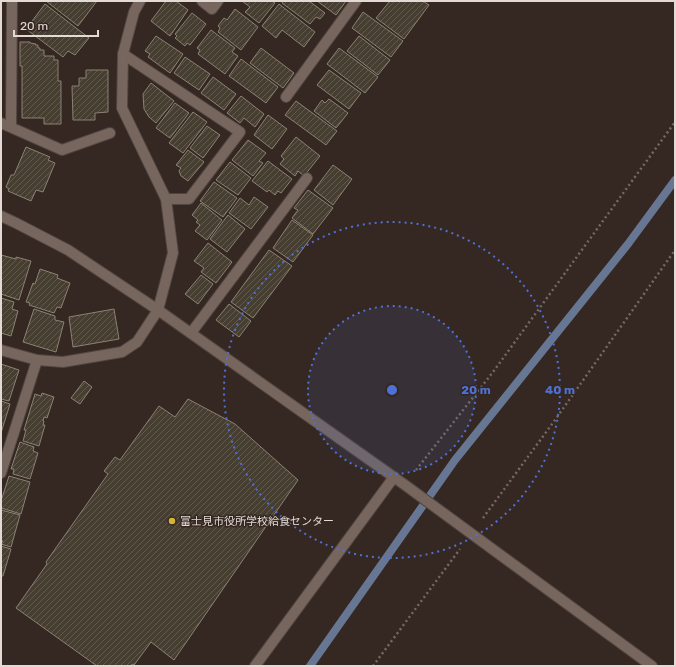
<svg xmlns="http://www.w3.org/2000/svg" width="676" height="667" font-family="Rubik,'Noto Sans JP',sans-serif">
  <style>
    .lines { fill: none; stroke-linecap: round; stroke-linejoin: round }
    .stream { stroke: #677793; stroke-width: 8 }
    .building { fill: url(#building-hatch); stroke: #8b8274 }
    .service-casing { stroke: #50453f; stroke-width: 12 }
    .minor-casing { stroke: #50453f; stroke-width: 12 }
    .tertiary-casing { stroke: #50453f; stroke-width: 12 }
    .path { stroke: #756964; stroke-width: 2.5; stroke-dasharray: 2 3; stroke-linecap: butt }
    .service { stroke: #76665e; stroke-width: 10 }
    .minor { stroke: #76665e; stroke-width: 10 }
    .tertiary { stroke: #76665e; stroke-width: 10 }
    .ring { fill: none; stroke: #4e71d7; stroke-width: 2; stroke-dasharray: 2 4 }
    .poi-dot { fill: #d3b635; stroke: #352721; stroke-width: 1.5 }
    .labels { text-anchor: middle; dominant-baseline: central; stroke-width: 3; stroke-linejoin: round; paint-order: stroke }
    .poi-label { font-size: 11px; fill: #e3dad5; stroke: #352721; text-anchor: start }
    .centre { fill: #4e71d7; stroke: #352721; stroke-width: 2 }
    .ring-label { font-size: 12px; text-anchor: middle; font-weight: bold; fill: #4e71d7; stroke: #352721; stroke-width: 3; stroke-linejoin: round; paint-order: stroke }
  </style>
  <defs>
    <pattern id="building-hatch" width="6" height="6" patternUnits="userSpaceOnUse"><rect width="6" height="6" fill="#463e31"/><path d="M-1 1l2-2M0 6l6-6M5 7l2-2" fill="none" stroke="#61594e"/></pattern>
  </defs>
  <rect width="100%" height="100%" fill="#352721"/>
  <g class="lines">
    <path class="stream" d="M310 666 455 460 628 244 675 180"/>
  </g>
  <g class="building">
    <path d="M46 1H97L78 26Z"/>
    <path d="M166 1H176L188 10 170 36 151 21Z"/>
    <path d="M242 1H272L275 3 259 23 245 12 250 7Z"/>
    <path d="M283 1H309L325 13 320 19 316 17 310 24 282 3Z"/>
    <path d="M317 1H346L336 15Z"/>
    <path d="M390 1H423L429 5 404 39 376 18Z"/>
    <path d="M45 4 89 38 75 55 68 51 63 57 26 29Z"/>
    <path d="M279 4 315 32 304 47 282 30 276 38 262 26Z"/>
    <path d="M235 9 258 27 241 50 218 32 220 28 218 26 224 18 227 20Z"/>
    <path d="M363 12 403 41 391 57 352 28Z"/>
    <path d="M192 13 206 24 190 45 187 43 185 46 175 38 177 36 175 34Z"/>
    <path d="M211 30 235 48 232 52 238 56 225 74 198 54 200 50 197 48Z"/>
    <path d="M156 36 183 54 170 73 148 57 150 54 145 51Z"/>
    <path d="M359 36 390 60 378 75 347 51Z"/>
    <path d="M20 42H30V43L36 44 35 45H38V48H40V50H44V56H54V60H58V81H61V124H44V118H22V66H20Z"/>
    <path d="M261 48 294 73 283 88 250 63Z"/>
    <path d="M339 48 378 77 365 93 327 64Z"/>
    <path d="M185 57 210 74 199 90 174 73Z"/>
    <path d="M241 59 278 87 266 103 229 76Z"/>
    <path d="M86 70H108V112L95 113V120H73L72 86H79V78H86Z"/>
    <path d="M329 70 361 93 349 109 317 85Z"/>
    <path d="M213 77 236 94 224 110 201 93Z"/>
    <path d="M151 83 174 101 156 123 149 117 144 109 143 94Z"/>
    <path d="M241 96 264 114 255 127 244 118 240 123 227 113Z"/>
    <path d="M329 99 348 113 336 128 314 111 322 100 325 103Z"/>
    <path d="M296 101 337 131 326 145 285 115Z"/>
    <path d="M175 103 189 113 170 138 156 128Z"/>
    <path d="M193 112 207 122 183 153 169 143Z"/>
    <path d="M268 115 287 129 272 149 254 135Z"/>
    <path d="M207 126 220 135 203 158 190 148Z"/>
    <path d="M296 137 320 156 304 176 298 171 295 176 280 164 284 159 281 156Z"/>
    <path d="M248 140 266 153 259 161 263 163 253 176 232 160Z"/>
    <path d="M26 147 50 157 48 160 55 163 43 192 36 190 31 201 8 191 9 189 6 187 11 175H14Z"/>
    <path d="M188 150 204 162 188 181 181 176 179 171 181 168 176 165Z"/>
    <path d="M268 161 292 179 281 193 278 191 275 195 269 190 267 192 252 181Z"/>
    <path d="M230 162 251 178 238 195 216 180Z"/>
    <path d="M333 165 352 179 333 205 314 190Z"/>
    <path d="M214 182 237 198 223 217 200 201Z"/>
    <path d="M308 190 333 208 313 234 292 218 298 210 294 208Z"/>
    <path d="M254 197 268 207 251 229 229 213 240 198 249 205Z"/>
    <path d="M201 203 222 220 207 240 195 231 200 225 196 222 198 220 192 215Z"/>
    <path d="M228 215 245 229 227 252 210 239Z"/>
    <path d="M292 220 313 235 293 262 273 248Z"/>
    <path d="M208 243 232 262 216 283 201 272 204 268 194 261Z"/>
    <path d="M269 250 292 266 253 318 231 302Z"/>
    <path d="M1 255 16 259V257L31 261 19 300 1 294Z"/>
    <path d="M40 269 58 275 57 278 70 283 61 308 57 307 54 313 29 305 30 303 26 302 33 283 35 284Z"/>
    <path d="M201 275 213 284 198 304 185 294Z"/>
    <path d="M1 298 14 302 12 309 18 311 11 336 1 333Z"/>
    <path d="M229 304 251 321 239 337 216 320Z"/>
    <path d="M34 309 55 316V320L64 322 56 352 23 342Z"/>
    <path d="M114 309 119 339 73 347 69 317Z"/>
    <path d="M1 364 19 370 9 401 1 399Z"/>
    <path d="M84 381 92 387 80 404 71 398Z"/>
    <path d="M42 393 54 397 47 418 44 417 43 421H44L43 425H45L39 446 23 441 26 430H24L35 394 41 396Z"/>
    <path d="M188 399 235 424 298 480 174 660 151 642 134 665 132 664 131 666H97L16 608 47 564 46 562 108 474 104 471 115 457 120 460 159 406 175 417Z"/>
    <path d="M1 401 10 404 1 433Z"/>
    <path d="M20 442 34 447 33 451 38 453 30 479 13 474 14 469H11Z"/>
    <path d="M9 476 30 482 21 514 1 508V501Z"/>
    <path d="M1 510 20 515 11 547 1 544 3 541 1 540Z"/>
    <path d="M1 546 11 549 3 576H1Z"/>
  </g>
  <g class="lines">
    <g class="service-casing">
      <g id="service">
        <path d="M286 97 356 1"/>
        <path d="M191 333 307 178"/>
      </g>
    </g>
    <g class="minor-casing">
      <g id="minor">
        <path d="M202 1 212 9 218 1"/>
        <path d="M123 54 240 132 189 199H166"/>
        <path d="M1 123 62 150 110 133"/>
        <path d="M11 127 12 1"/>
        <path d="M1 350 37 360 63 362 122 352 137 342 158 310 173 253 166 199 122 108 123 54 134 12 140 1"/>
        <path d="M1 473 37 360"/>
        <path d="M255 666 394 477"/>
      </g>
    </g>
    <g class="tertiary-casing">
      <path id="tertiary" d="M1 216 16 223 68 250 158 310 405 485 652 666"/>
    </g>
    <g class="path">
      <path d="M416 470 493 372 675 122"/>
      <path d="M483 518 555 420 675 250"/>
      <path d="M373 666 460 549"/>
    </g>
    <use href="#service" class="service"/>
    <use href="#minor" class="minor"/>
    <use href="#tertiary" class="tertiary"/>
  </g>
  <circle cx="392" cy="390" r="84" fill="#4e71d7" fill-opacity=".12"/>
  <g class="ring">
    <circle cx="392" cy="390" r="84"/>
    <circle cx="392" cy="390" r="168"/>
  </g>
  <circle class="poi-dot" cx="172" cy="521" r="4"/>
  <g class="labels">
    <g class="poi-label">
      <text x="180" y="521">富士見市役所学校給食センター</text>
    </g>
  </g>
  <circle cx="392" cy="390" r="6" class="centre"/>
  <g class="ring-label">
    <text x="476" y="394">20 m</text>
    <text x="560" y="394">40 m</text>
  </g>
  <rect width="676" height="667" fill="none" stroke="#e3dad5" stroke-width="4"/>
  <path d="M14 30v6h84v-6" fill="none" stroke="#e3dad5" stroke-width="2"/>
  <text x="20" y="30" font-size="12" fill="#e3dad5" stroke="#352721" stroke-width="3" paint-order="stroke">20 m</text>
</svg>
